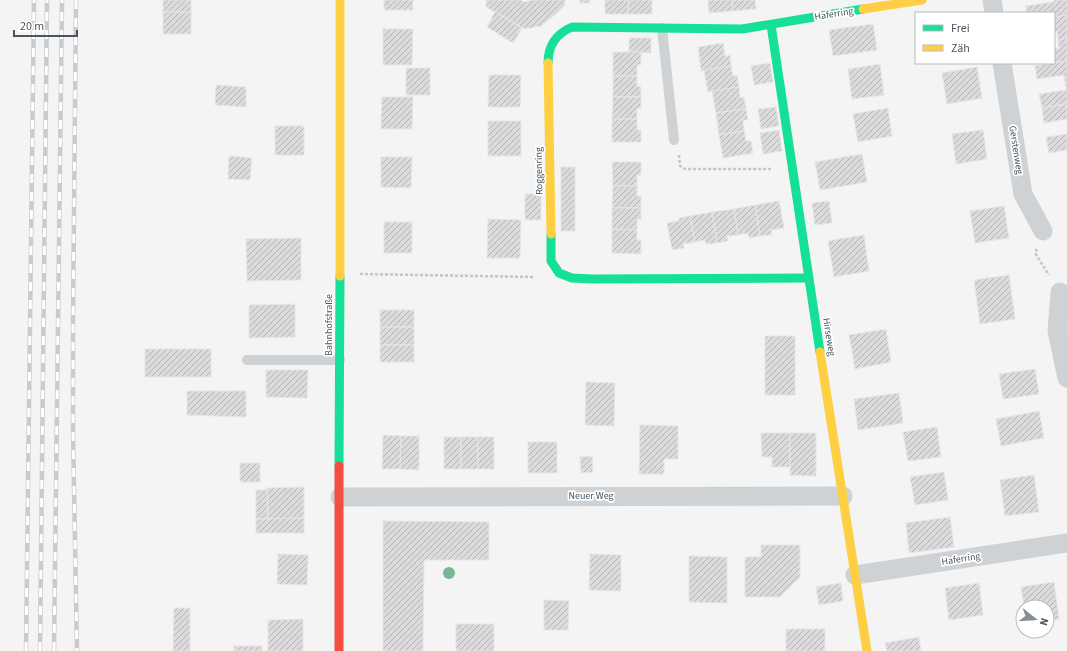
<svg xmlns="http://www.w3.org/2000/svg" width="1067" height="651" font-family="'Source Sans 3',sans-serif">
  <style>
    .building { fill: url(#building-hatch); stroke: #e5e6e6 }
    .lines { fill: none; stroke-linecap: round; stroke-linejoin: round }
    .path { stroke: #bdc9c4; stroke-width: 2.5; stroke-dasharray: 3 2; stroke-linecap: butt }
    .lane { stroke: #cfd2d4; stroke-width: 10 }
    .street { stroke: #cfd2d4; stroke-width: 19 }
    .fast { stroke: #16e098; stroke-width: 9 }
    .slow { stroke: #ffcf43; stroke-width: 9 }
    .jam { stroke: #f24e42; stroke-width: 9 }
    .rail-casing { stroke: #cacbcd; stroke-width: 4.5 }
    .rail { stroke: #fff; stroke-width: 3; stroke-dasharray: 9; stroke-linecap: butt }
    .tree { fill: #78b696 }
    .labels { text-anchor: middle; dominant-baseline: central; stroke-width: 3.5; stroke-linejoin: round; paint-order: stroke }
    .street-label { font-size: 10px; fill: #495661; stroke: #fff }
  </style>
  <defs>
    <pattern id="building-hatch" width="6" height="6" patternUnits="userSpaceOnUse"><rect width="6" height="6" fill="#dbdbdd"/><path d="M-1 1l2-2M0 6l6-6M5 7l2-2" fill="none" stroke="#b4b4b7"/></pattern>
  </defs>
  <rect width="100%" height="100%" fill="#f4f4f4"/>
  <g class="building">
    <rect x="163" y="0" width="28" height="12"/>
    <rect x="384" y="0" width="29" height="10"/>
    <path d="M486 0H521L524 2 534 0H565V5L556 14 541 26 525 29 486 7Z"/>
    <rect x="580" y="0" width="10" height="3"/>
    <path d="M605 0H629L628 14H605Z"/>
    <path d="M629 0H652V14H628Z"/>
    <path d="M708 0H732L733 11 709 13Z"/>
    <path d="M732 0H755L756 9 733 11Z"/>
    <path d="M1053 0H1067V15L1054 17V13H1027L1026 6 1054 2Z"/>
    <rect x="163" y="12" width="28" height="22"/>
    <path d="M495 12 522 28 513 43 487 27Z"/>
    <path d="M1067 15V38L1058 40 1057 31 1054 32V17Z"/>
    <path d="M873 24 877 50 833 56 829 30Z"/>
    <path d="M383 29H413L412 65H383Z"/>
    <path d="M629 38H651V53L629 52Z"/>
    <path d="M1067 38V61L1054 63V49L1059 48 1058 40Z"/>
    <path d="M723 43 725 56 730 55 731 66 701 71 698 47Z"/>
    <path d="M613 52H641V65H637V76H613Z"/>
    <path d="M1067 61V82H1065L1064 75 1037 79 1035 66Z"/>
    <path d="M770 63 773 82 754 85 751 66Z"/>
    <path d="M880 64 884 95 852 99 848 69Z"/>
    <path d="M731 66 733 76 737 75 739 87 708 92 704 70Z"/>
    <path d="M977 67 982 98 947 104 942 73Z"/>
    <rect x="406" y="68" width="24" height="27"/>
    <path d="M489 75H521L520 107H488Z"/>
    <path d="M613 76H637V86L641 87V97H613Z"/>
    <path d="M1065 82H1067V104L1042 108 1039 94 1066 90Z"/>
    <path d="M216 85 246 87V107L215 105Z"/>
    <path d="M739 87 740 98 744 97 746 109 716 113 712 91Z"/>
    <path d="M382 97H413L412 129H381Z"/>
    <path d="M613 97H641V109L637 108V119H612Z"/>
    <path d="M1067 104V119L1044 123 1042 108Z"/>
    <path d="M776 107 779 126 761 129 758 109Z"/>
    <path d="M888 108 892 136 858 142 853 114Z"/>
    <path d="M746 109 748 120H743L744 131 719 135 716 113Z"/>
    <path d="M612 119H637V130H641V142H612Z"/>
    <rect x="488" y="121" width="33" height="35"/>
    <rect x="275" y="126" width="29" height="29"/>
    <path d="M779 130 782 151 763 154 760 133Z"/>
    <path d="M983 130 987 159 956 164 952 134Z"/>
    <path d="M744 131 746 141H751L753 153 723 158 719 135Z"/>
    <path d="M1067 134V150L1049 153 1046 137Z"/>
    <path d="M862 154 867 182 820 190 815 162Z"/>
    <path d="M229 156 252 158 250 180 228 179Z"/>
    <path d="M381 157H412L411 188 381 187Z"/>
    <path d="M612 162H641V175H637V186H613Z"/>
    <rect x="561" y="167" width="14" height="64"/>
    <path d="M613 186H637V196H641V208H612Z"/>
    <rect x="525" y="194" width="16" height="26"/>
    <path d="M779 201 784 228 771 230 772 235 760 236 755 205Z"/>
    <path d="M829 201 832 223 815 225 812 203Z"/>
    <path d="M755 205 760 236 749 238 748 233 738 235 734 209Z"/>
    <path d="M1004 206 1009 238 975 243 970 211Z"/>
    <path d="M612 208H641V219H637V230L612 229Z"/>
    <path d="M734 209 738 235 727 236 728 241 717 243 712 212Z"/>
    <path d="M712 212 717 243 706 244 705 240 695 242 690 216Z"/>
    <path d="M690 216 695 242 683 244 684 248 672 250 667 223 679 221V218Z"/>
    <path d="M488 219 521 220 520 258H487Z"/>
    <rect x="384" y="222" width="28" height="31"/>
    <path d="M612 229 637 230V240H641V254L612 253Z"/>
    <path d="M864 235 869 271 834 277 828 241Z"/>
    <path d="M301 238V280L247 281 246 239Z"/>
    <path d="M1009 275 1015 319 980 324 974 280Z"/>
    <path d="M295 304V337L249 338V305Z"/>
    <rect x="380" y="310" width="34" height="17"/>
    <rect x="380" y="327" width="34" height="18"/>
    <path d="M886 329 891 362 855 369 849 335Z"/>
    <rect x="765" y="336" width="30" height="59"/>
    <rect x="380" y="345" width="34" height="17"/>
    <rect x="145" y="349" width="66" height="28"/>
    <path d="M1035 369 1039 394 1003 399 999 374Z"/>
    <path d="M266 370H308L307 398 266 397Z"/>
    <path d="M586 382 615 383 614 426 585 425Z"/>
    <path d="M187 391H246V417L187 415Z"/>
    <path d="M899 393 903 423 858 430 854 399Z"/>
    <path d="M1039 411 1044 438 1001 446 996 419Z"/>
    <path d="M640 425 678 426V459H664V474H639Z"/>
    <path d="M937 427 941 457 908 461 903 432Z"/>
    <path d="M761 433H790V467H772V457H762Z"/>
    <path d="M790 433H816V476L790 475Z"/>
    <path d="M383 435 401 436 400 469H382Z"/>
    <path d="M401 436H419V470L400 469Z"/>
    <rect x="444" y="437" width="17" height="32"/>
    <rect x="461" y="437" width="17" height="32"/>
    <rect x="478" y="437" width="16" height="32"/>
    <rect x="528" y="442" width="29" height="31"/>
    <path d="M592 456 593 472 581 473 580 457Z"/>
    <rect x="240" y="463" width="20" height="19"/>
    <path d="M944 472 948 500 915 505 910 477Z"/>
    <path d="M1034 475 1039 512 1005 516 1000 480Z"/>
    <path d="M304 487V518L268 519 267 488Z"/>
    <path d="M256 490H267L268 519H256Z"/>
    <path d="M950 517 954 547 909 553 906 523Z"/>
    <path d="M304 518V533H256V519Z"/>
    <path d="M383 521 489 522V560H424L423 651H383Z"/>
    <path d="M761 545H800V577L780 597H745V557H761Z"/>
    <path d="M278 554 308 555 307 585 277 584Z"/>
    <path d="M590 554 621 555V591L589 590Z"/>
    <path d="M689 556 727 557V603L689 602Z"/>
    <path d="M1054 582 1059 619 1047 621V607H1024L1021 587Z"/>
    <path d="M841 583 843 601 819 605 816 587Z"/>
    <path d="M979 583 983 615 949 620 945 588Z"/>
    <path d="M544 600 569 601 568 630H544Z"/>
    <path d="M174 608H190V651H173Z"/>
    <path d="M303 619V651H268V620Z"/>
    <rect x="456" y="624" width="38" height="27"/>
    <rect x="786" y="629" width="39" height="22"/>
    <path d="M919 637 921 651H887L885 643Z"/>
    <rect x="234" y="646" width="28" height="5"/>
  </g>
  <g class="lines">
    <g class="path">
      <path d="M679 155 680 166 685 169H771"/>
      <path d="M1037 249 1035 253 1049 275"/>
      <path d="M360 274 535 277"/>
    </g>
    <g class="lane">
      <path d="M662 28 674 140"/>
      <path d="M247 360H340"/>
    </g>
    <g class="street">
      <path d="M992 0 994 13"/>
      <path d="M1002 63 1023 194 1043 231"/>
      <path d="M1060 292 1057 331 1067 378"/>
      <path d="M340 497 843 496"/>
      <path d="M855 575 1067 543"/>
    </g>
    <g class="fast">
      <path d="M771 25 820 352"/>
      <path d="M548 63C548 45 556 34 572 27L742 29 863 9"/>
      <path d="M551 234V261L559 273 572 278 592 279 808 278"/>
      <path d="M339 466 340 276"/>
    </g>
    <g class="slow">
      <path d="M863 9 922 0"/>
      <path d="M548 63 551 234"/>
      <path d="M340 276V0"/>
      <path d="M820 352 867 651"/>
    </g>
    <path class="jam" d="M339 651V466"/>
    <g class="rail-casing">
      <g id="rail">
        <path d="M76 0 73 322V431L77 651"/>
        <path d="M26 651 34 0"/>
        <path d="M40 651 47 0"/>
        <path d="M54 651 62 0"/>
      </g>
    </g>
    <use href="#rail" class="rail"/>
  </g>
  <circle class="tree" cx="449" cy="573" r="6"/>
  <g class="labels">
    <g class="street-label">
      <text transform="translate(834 14) rotate(-9)">Haferring</text>
      <text transform="translate(1016 150) rotate(81)">Gerstenweg</text>
      <text transform="translate(539 171) rotate(-91)">Roggenring</text>
      <text transform="translate(329 325) rotate(-90)">Bahnhofstraße</text>
      <text transform="translate(829 337) rotate(81)">Hirseweg</text>
      <text x="591" y="496">Neuer Weg</text>
      <text transform="translate(961 559) rotate(-9)">Haferring</text>
    </g>
  </g>
  <rect x="915" y="12" width="140" height="52" fill="#ffffff" stroke="#b6bbc0"/>
  <rect x="923" y="25" width="20" height="6" fill="#16e098" stroke="#b6bbc0"/>
  <text x="951" y="32" font-size="12" fill="#495661">Frei</text>
  <rect x="923" y="45" width="20" height="6" fill="#ffcf43" stroke="#b6bbc0"/>
  <text x="951" y="52" font-size="12" fill="#495661">Zäh</text>
  <g transform="translate(1035 619) rotate(107)"><circle r="19" fill="#ffffff" stroke="#b6bbc0"/>
  <path d="M0-3L7 15L0 10L-7 15Z" fill="#858d94"/>
  <text y="-6" font-size="11" font-weight="bold" text-anchor="middle" fill="#495661">N</text>
  </g>
  <path d="M14 30v6h63v-6" fill="none" stroke="#495661" stroke-width="2"/>
  <text x="20" y="30" font-size="12" fill="#495661" stroke="#ffffff" stroke-width="3" paint-order="stroke">20 m</text>
</svg>
